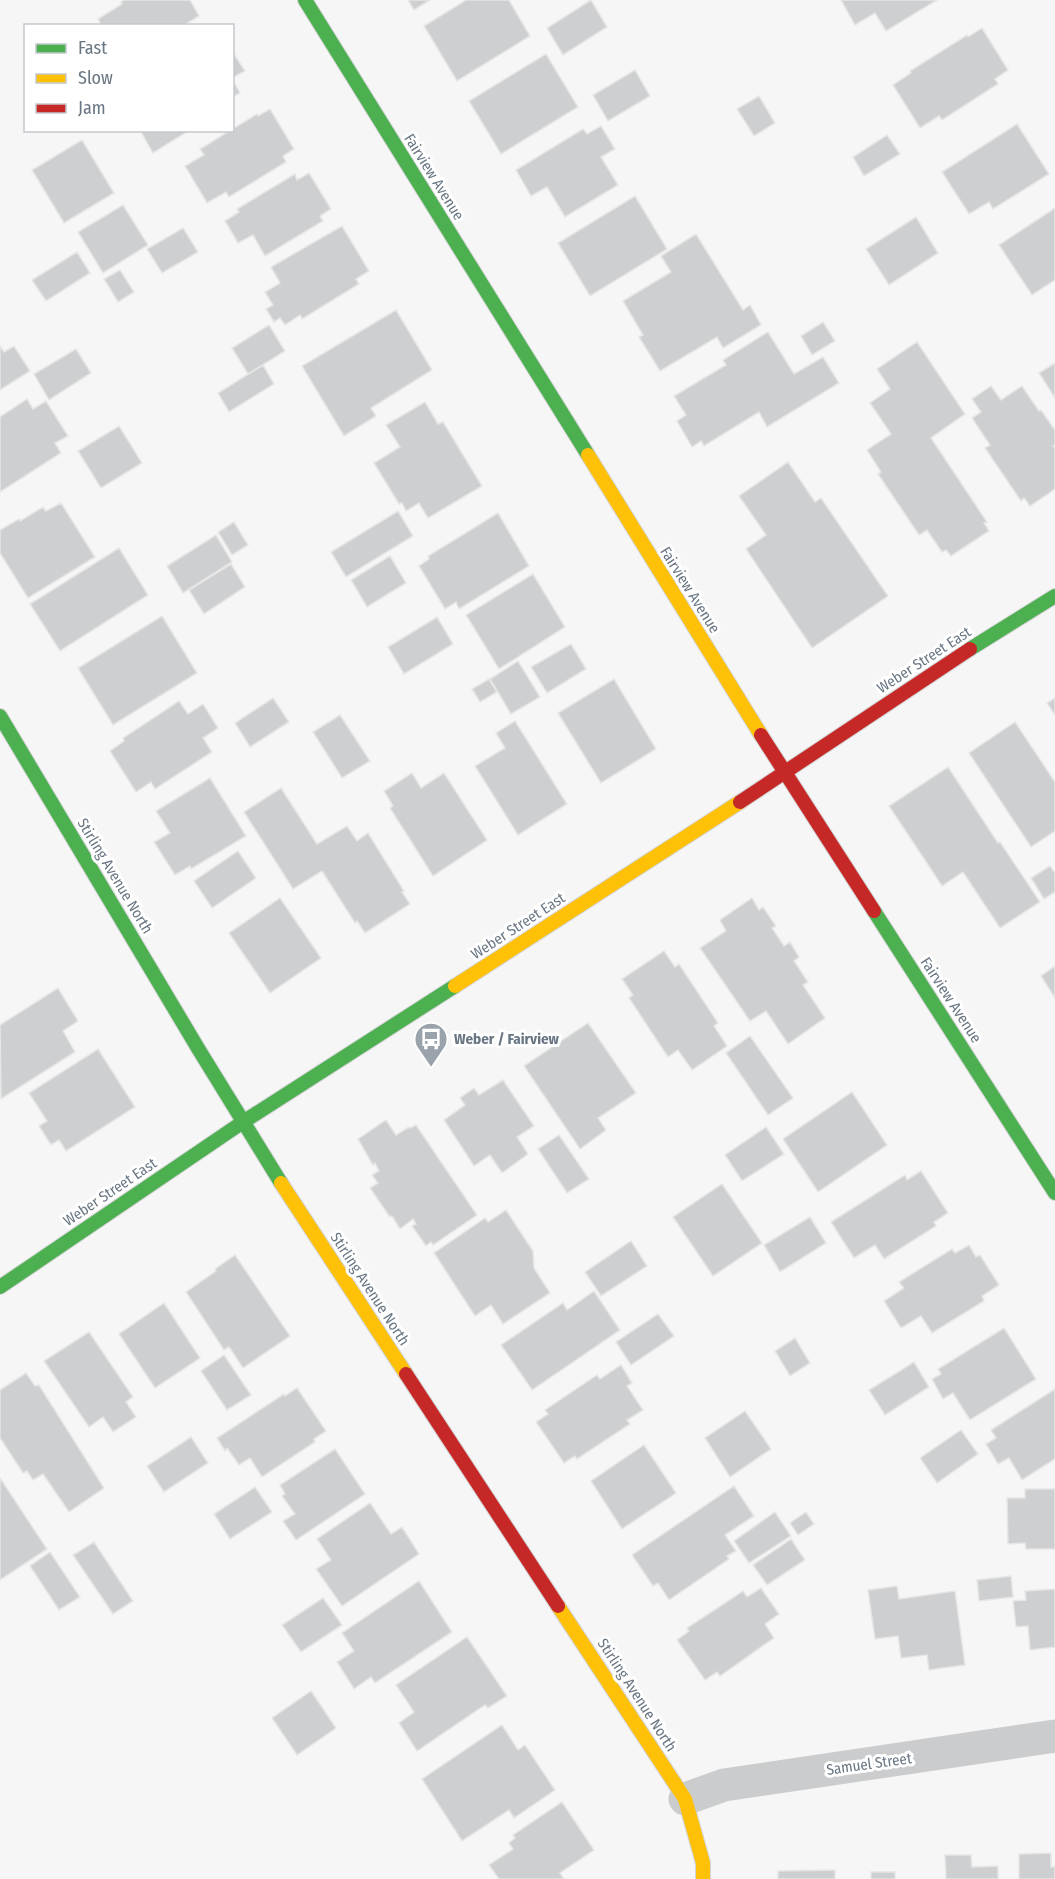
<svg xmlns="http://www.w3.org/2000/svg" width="1055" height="1879" font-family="'Fira Sans Condensed',sans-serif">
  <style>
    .building { fill: #cecfd0; stroke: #e6e6e6; stroke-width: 1.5 }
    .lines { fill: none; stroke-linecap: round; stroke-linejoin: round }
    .fast-casing { stroke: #d3d4d4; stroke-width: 16 }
    .slow-casing { stroke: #d3d4d4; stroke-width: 16 }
    .jam-casing { stroke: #d3d4d4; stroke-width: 16 }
    .street { stroke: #cbcccd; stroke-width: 33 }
    .fast { stroke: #4caf50; stroke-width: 14 }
    .slow { stroke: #ffc107; stroke-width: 14 }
    .jam { stroke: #c62828; stroke-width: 14 }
    .labels { text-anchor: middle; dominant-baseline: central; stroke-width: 6; stroke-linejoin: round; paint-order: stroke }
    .street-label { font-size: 15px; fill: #697683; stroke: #fff }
    .poi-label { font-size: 15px; font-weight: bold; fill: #697683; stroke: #fff; text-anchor: start }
  </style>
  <rect width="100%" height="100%" fill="#f6f6f6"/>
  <g class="building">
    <path d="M124 0H190L199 16 183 26H102L98 19 122 4 121 2Z"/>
    <path d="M408 0H430L414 10Z"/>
    <path d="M466 0H509L530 36 457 81 424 26Z"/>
    <path d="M591 0 607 27 563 55 547 28Z"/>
    <path d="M841 0H937L886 31 875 13 855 25Z"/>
    <path d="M982 28 1008 70 995 79 998 84 942 120 939 116 920 128 893 85 911 73 910 71 967 35 968 37Z"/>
    <path d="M232 51 245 71 232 78Z"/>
    <path d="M546 54 578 107 501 154 469 101Z"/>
    <path d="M635 70 650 96 608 121 593 95Z"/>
    <path d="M232 79 240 93 232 97Z"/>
    <path d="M759 96 775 123 754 136 737 109Z"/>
    <path d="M270 109 294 149 283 156 286 162 229 197 226 192 207 203 185 166 204 155 200 149 257 114 258 116Z"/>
    <path d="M1017 124 1049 174 993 209 989 202 969 214 942 172Z"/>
    <path d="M601 126 615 149 601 157 618 185 565 217 547 187 531 196 516 170 583 129 587 134Z"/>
    <path d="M140 130H190L153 153Z"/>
    <path d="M887 135 900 154 864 176 853 157Z"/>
    <path d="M82 140 114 193 64 223 32 170Z"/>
    <path d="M309 173 331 209 320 216 323 221 265 256 253 235 238 243 225 221 239 212 237 209 295 174 297 180Z"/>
    <path d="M635 196 667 249 590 296 558 243Z"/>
    <path d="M123 205 148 245 103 273 78 232Z"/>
    <path d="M1055 208V280L1032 295 999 245Z"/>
    <path d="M916 217 938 253 889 285 866 249Z"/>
    <path d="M342 226 369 271 356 279 359 284 302 319 300 315 285 325 280 318 274 322 266 309 273 305 265 292 280 283 271 267Z"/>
    <path d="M183 228 198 252 162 273 147 249Z"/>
    <path d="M696 234 743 310 750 305 761 325 723 348 717 337 660 371 639 337 643 335 623 301 671 272 661 256Z"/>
    <path d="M77 252 90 273 46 301 32 280Z"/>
    <path d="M120 270 134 292 118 302 104 279Z"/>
    <path d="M396 310 432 370 371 408 376 416 344 436 302 366Z"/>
    <path d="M823 322 835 341 812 355 801 336Z"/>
    <path d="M269 325 285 351 248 374 232 348Z"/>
    <path d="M768 332 794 374 823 357 839 383 767 427 759 412 704 446 701 441 692 447 677 421 686 415 674 396 726 365 723 360Z"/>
    <path d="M917 342 965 414 931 438 987 522 984 523 989 531 951 556 946 550 942 552 927 530 919 535 878 474 881 472 867 450 891 434 870 403 890 389 877 369Z"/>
    <path d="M0 346 4 352 14 346 30 371 0 390Z"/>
    <path d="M76 349 91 373 49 400 34 374Z"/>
    <path d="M1055 363V398L1039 373Z"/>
    <path d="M263 365 274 384 229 412 218 393Z"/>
    <path d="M991 386 1001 400 1022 386 1039 411 1041 410 1055 430V445L1053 446 1055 448V489L1030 506 1024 498 1021 501 985 448 990 445 972 418 981 412 972 399Z"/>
    <path d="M27 399 33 409 46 401 68 436 55 443 61 453 0 492V417Z"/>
    <path d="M425 402 438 424 443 422 482 486 428 518 419 503 406 511 402 503 399 504 374 463 400 447 386 425Z"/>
    <path d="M119 426 142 463 101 488 78 451Z"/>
    <path d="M788 462 815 502 821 498 888 596 812 648 746 549 766 535 739 496Z"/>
    <path d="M61 503 95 557 28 598 0 553V530L19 519 20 521 43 507 46 511Z"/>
    <path d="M398 511 413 536 346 577 331 552Z"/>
    <path d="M498 513 529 566 459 609 456 602 445 609 419 566 429 559 428 556Z"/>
    <path d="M234 522 248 545 232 555 218 532Z"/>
    <path d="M216 535 232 562 183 593 167 566Z"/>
    <path d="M119 548 148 595 60 651 30 604Z"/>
    <path d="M390 556 406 583 367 607 351 580Z"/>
    <path d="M231 564 245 587 204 614 189 590Z"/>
    <path d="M533 574 565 627 499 669 466 615Z"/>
    <path d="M162 616 197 673 113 725 78 668Z"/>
    <path d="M437 617 453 644 404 674 388 647Z"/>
    <path d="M571 644 586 669 547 693 531 667Z"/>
    <path d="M518 661 540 697 511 714 490 679Z"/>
    <path d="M489 679 497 692 480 702 472 689Z"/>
    <path d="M614 679 656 749 601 783 558 713Z"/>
    <path d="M273 698 289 722 250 747 235 723Z"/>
    <path d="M1055 698V715L1047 703Z"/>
    <path d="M179 701 188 714 203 704 218 728 203 738 212 752 155 789 151 782 136 792 110 751 124 741 123 738Z"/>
    <path d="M340 715 370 761 342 778 313 732Z"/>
    <path d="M515 721 567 804 518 835 475 766 505 748 496 733Z"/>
    <path d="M1015 722 1055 782V831L1031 847 969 753Z"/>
    <path d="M948 767 998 843 1000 842 1040 902 1000 928 963 872 942 886 889 806Z"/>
    <path d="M412 773 421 788 444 773 487 840 433 876 390 808 393 806 384 791Z"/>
    <path d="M210 778 246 836 191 869 190 866 175 875 154 842 170 833 156 811Z"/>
    <path d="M281 788 317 844 347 826 357 841 368 833 404 891 402 892 410 904 365 933 357 921 355 923 322 871 293 889 244 812Z"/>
    <path d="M238 851 256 878 212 908 194 881Z"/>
    <path d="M1050 866 1055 873V892L1044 899 1031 878Z"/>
    <path d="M280 898 321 958 270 993 229 933Z"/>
    <path d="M752 898 759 910 763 907 776 926 772 928 784 946 790 942 799 957 794 961 808 982 803 985 825 1018 788 1044 766 1011 750 1021 700 948 726 931 720 920Z"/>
    <path d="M664 951 675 967 679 964 718 1023 714 1026 727 1046 692 1070 678 1050 668 1057 629 998 633 995 622 979Z"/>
    <path d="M1055 966V998L1041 976Z"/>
    <path d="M58 988 78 1021 63 1031 75 1052 1 1099 0 1025Z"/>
    <path d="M588 1023 636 1093 598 1118 606 1130 580 1149 524 1066Z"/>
    <path d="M750 1036 793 1098 768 1115 726 1053Z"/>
    <path d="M98 1049 135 1107 66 1151 59 1140 51 1145 39 1126 47 1121 29 1093Z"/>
    <path d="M503 1080 534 1126 517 1137 528 1154 502 1173 490 1155 474 1166 444 1120 465 1105 460 1098 474 1088 479 1095Z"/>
    <path d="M852 1092 887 1145 818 1192 783 1139Z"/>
    <path d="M386 1120 396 1135 409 1127 410 1128 416 1125 477 1215 433 1245 431 1242 426 1246 412 1226 416 1224 413 1219 400 1229 392 1216 390 1217 370 1188 378 1183 372 1175 379 1171 375 1163 373 1165 358 1139Z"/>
    <path d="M766 1127 784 1154 742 1181 725 1155Z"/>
    <path d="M559 1135 589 1179 567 1193 538 1149Z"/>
    <path d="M921 1171 948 1213 934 1222 936 1226 884 1259 875 1245 854 1258 831 1222 905 1175 907 1180Z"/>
    <path d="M722 1184 762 1243 713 1276 673 1217Z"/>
    <path d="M506 1210 533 1251 534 1268 550 1293 503 1324 491 1305 475 1316 434 1253 485 1218 488 1222Z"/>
    <path d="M810 1217 826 1243 780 1272 764 1245Z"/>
    <path d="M631 1241 647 1266 601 1296 585 1272Z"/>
    <path d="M969 1245 976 1257 980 1255 999 1285 982 1296 984 1301 932 1333 921 1316 901 1328 884 1301 904 1288 899 1282 952 1249 955 1253Z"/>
    <path d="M235 1255 290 1336 243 1368 229 1347 224 1350 186 1292 216 1271 215 1269Z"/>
    <path d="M594 1291 620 1330 532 1390 501 1345 563 1303 567 1310Z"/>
    <path d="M164 1303 200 1358 155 1388 119 1334Z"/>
    <path d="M658 1314 674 1336 631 1365 616 1342Z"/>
    <path d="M1004 1328 1036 1379 970 1420 953 1393 943 1399 932 1379 941 1374 938 1369Z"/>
    <path d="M89 1332 133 1397 126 1402 136 1417 113 1432 103 1417 89 1427 44 1361Z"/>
    <path d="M795 1338 810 1363 790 1376 775 1351Z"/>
    <path d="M224 1355 251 1395 227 1410 201 1371Z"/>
    <path d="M914 1362 929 1387 885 1415 869 1390Z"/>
    <path d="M621 1365 632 1383 627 1386 643 1410 627 1420 630 1424 577 1459 575 1456 564 1463 536 1422 548 1414 545 1410 597 1375 600 1379Z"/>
    <path d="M26 1373 35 1386 39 1385 104 1488 69 1512 43 1474 33 1480 27 1471 23 1473 0 1438V1390Z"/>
    <path d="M297 1388 326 1431 314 1439 315 1442 262 1477 250 1458 239 1465 227 1448 225 1451 217 1438 284 1394 285 1396Z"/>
    <path d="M1055 1389V1459L1022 1480 1009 1458 998 1464 986 1444 996 1438 991 1430Z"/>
    <path d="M745 1411 771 1449 730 1477 705 1438Z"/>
    <path d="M961 1430 978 1454 937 1483 920 1458Z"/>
    <path d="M191 1437 208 1463 164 1492 147 1466Z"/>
    <path d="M644 1445 676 1493 622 1529 591 1481Z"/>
    <path d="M335 1449 365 1494 296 1540 283 1521 295 1514 282 1496 285 1494 280 1485Z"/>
    <path d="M0 1478 47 1549 0 1580Z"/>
    <path d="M734 1486 754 1516 725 1535 736 1551 727 1556 729 1559 669 1600 658 1583 653 1586 632 1555Z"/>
    <path d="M255 1487 272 1512 230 1539 214 1514Z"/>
    <path d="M1025 1489H1055V1549H1026L1025 1543 1008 1544 1007 1498H1025Z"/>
    <path d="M370 1503 391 1534 402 1527 419 1554 342 1606 316 1569 331 1560 317 1539Z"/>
    <path d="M775 1512 791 1536 749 1563 734 1541Z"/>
    <path d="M806 1512 814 1524 798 1535 790 1523Z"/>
    <path d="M791 1539 805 1560 767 1585 753 1565Z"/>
    <path d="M94 1542 133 1601 113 1614 73 1555Z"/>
    <path d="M50 1552 80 1597 59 1610 30 1566Z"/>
    <path d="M1011 1576 1013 1597 979 1601 977 1580Z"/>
    <path d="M419 1581 452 1632 375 1683 371 1677 354 1689 337 1662 354 1651 342 1633Z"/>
    <path d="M897 1586 899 1599 955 1591 965 1665 929 1670 927 1655 901 1658 898 1636 875 1639 868 1590Z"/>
    <path d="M761 1588 779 1614 765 1624 774 1638 720 1676 717 1672 705 1680 677 1640 689 1631 687 1628 743 1591 747 1597Z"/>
    <path d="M1055 1589V1647L1030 1650 1028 1626 1016 1627 1013 1601 1026 1600 1025 1591Z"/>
    <path d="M323 1598 342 1625 301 1652 282 1625Z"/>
    <path d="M467 1637 507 1696 488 1708 485 1705 417 1751 399 1723 414 1712 396 1685Z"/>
    <path d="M311 1691 336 1728 297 1755 272 1718Z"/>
    <path d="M502 1725 518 1750 525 1745 555 1790 514 1818 509 1810 462 1841 422 1779Z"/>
    <path d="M562 1802 594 1850 560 1873 564 1879H499L489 1865 513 1849 509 1843 515 1838 513 1835Z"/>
    <path d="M1051 1853V1867H1055V1879H1019V1854Z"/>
    <path d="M945 1855H971L972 1867 998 1866V1879H946Z"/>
    <path d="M835 1870V1879H778V1871Z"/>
    <rect x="871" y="1872" width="24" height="7"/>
  </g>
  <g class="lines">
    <g class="fast-casing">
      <g id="fast">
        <path d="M305 0 588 455"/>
        <path d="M970 649 1055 596"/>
        <path d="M0 716 199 1050 281 1183"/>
        <path d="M874 911 1055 1193"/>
        <path d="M0 1287 243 1122 455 986"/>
      </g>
    </g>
    <g class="slow-casing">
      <g id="slow">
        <path d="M588 455 761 735"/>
        <path d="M455 986 740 802"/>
        <path d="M281 1183 406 1374"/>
        <path d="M558 1606 685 1799 703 1863V1879"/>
      </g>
    </g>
    <g class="jam-casing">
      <g id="jam">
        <path d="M761 735 874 911"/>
        <path d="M740 802 970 649"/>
        <path d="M406 1374 558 1606"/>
      </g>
    </g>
    <path class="street" d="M685 1799 724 1785 1055 1736"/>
    <use href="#fast" class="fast"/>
    <use href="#slow" class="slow"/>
    <use href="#jam" class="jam"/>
  </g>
  <defs>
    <g id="bus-pin" transform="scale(1.725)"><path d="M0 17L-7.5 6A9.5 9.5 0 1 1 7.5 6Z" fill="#9aa3ab" stroke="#fff"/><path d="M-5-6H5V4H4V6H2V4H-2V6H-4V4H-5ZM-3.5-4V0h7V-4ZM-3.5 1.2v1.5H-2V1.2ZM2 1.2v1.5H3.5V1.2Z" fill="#fff"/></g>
  </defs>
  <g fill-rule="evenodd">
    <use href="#bus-pin" x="431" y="1039"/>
  </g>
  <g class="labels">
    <g class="street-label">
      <text transform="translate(434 177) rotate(58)">Fairview Avenue</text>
      <text transform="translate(690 590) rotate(58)">Fairview Avenue</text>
      <text transform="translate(924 660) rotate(-33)">Weber Street East</text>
      <text transform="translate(115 876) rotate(59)">Stirling Avenue North</text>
      <text transform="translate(518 926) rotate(-33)">Weber Street East</text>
      <text transform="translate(951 1000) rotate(57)">Fairview Avenue</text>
      <text transform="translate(110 1192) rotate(-34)">Weber Street East</text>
      <text transform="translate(370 1289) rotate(57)">Stirling Avenue North</text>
      <text transform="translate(637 1695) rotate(57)">Stirling Avenue North</text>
      <text transform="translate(869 1764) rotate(-8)">Samuel Street</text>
    </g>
    <g class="poi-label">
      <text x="454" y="1039">Weber / Fairview</text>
    </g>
  </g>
  <rect x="24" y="24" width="210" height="108" fill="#ffffff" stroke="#c3c8cd" stroke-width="1.5"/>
  <rect x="36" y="44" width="30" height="9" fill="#4caf50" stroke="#c3c8cd" stroke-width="1.5"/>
  <text x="78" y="54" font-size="18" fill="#697683">Fast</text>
  <rect x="36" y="74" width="30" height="9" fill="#ffc107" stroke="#c3c8cd" stroke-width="1.5"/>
  <text x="78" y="84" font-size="18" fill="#697683">Slow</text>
  <rect x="36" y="104" width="30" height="9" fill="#c62828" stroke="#c3c8cd" stroke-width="1.5"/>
  <text x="78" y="114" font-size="18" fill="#697683">Jam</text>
</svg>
